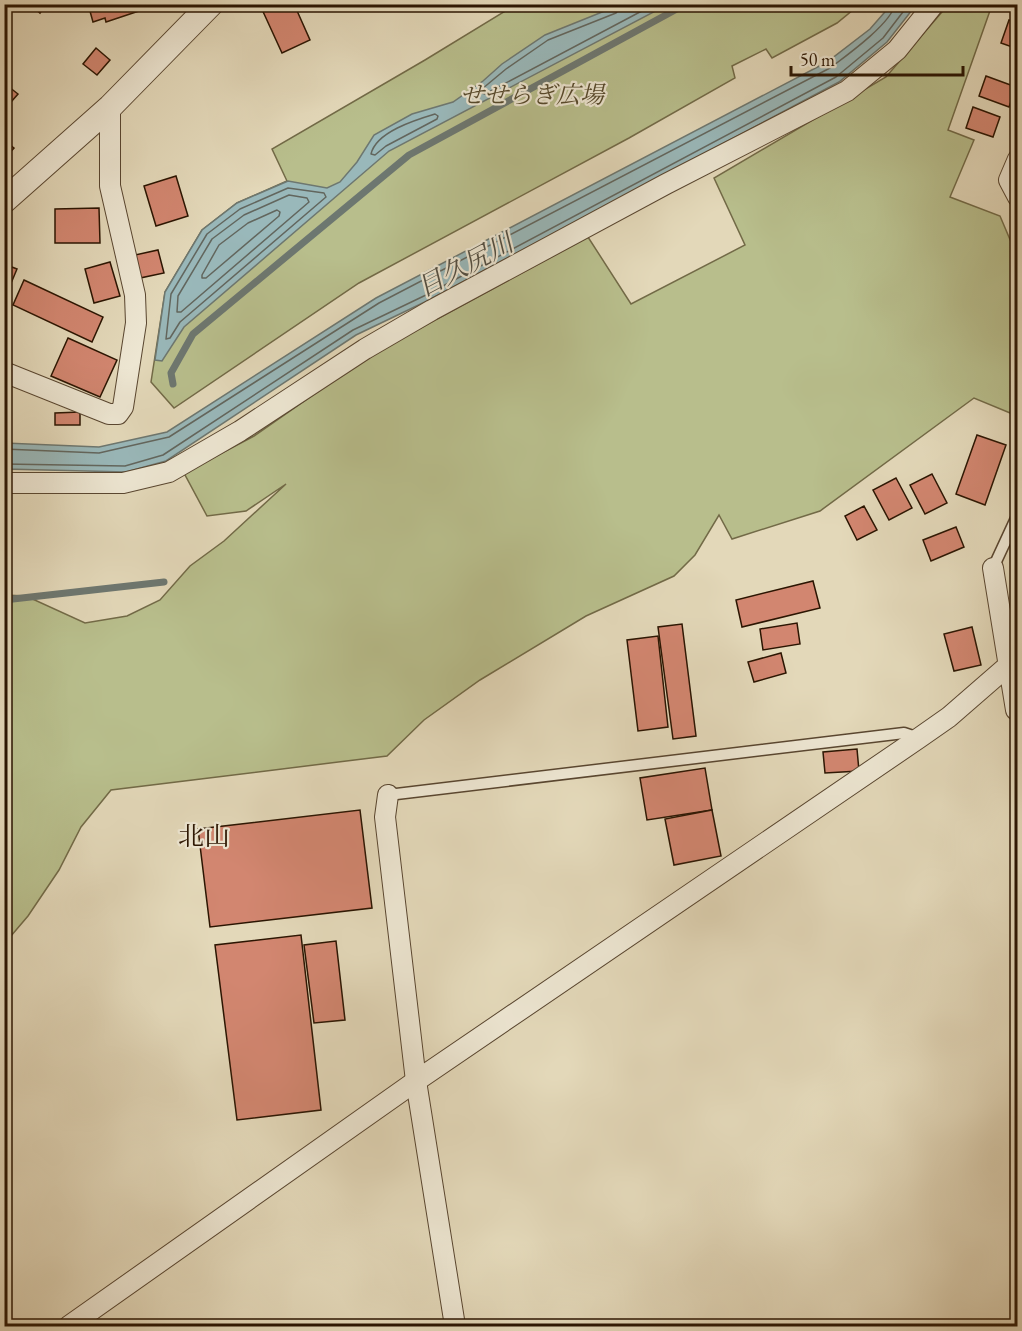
<svg xmlns="http://www.w3.org/2000/svg" width="1022" height="1331" font-family="'EB Garamond','Noto Serif JP',serif">
  <style>
    .green { fill: #b8be8c; stroke: #726a47; stroke-width: 1.5 }
    .water { fill: #99b8ba; stroke: #6d7770; stroke-width: 1.5 }
    .lines { fill: none; stroke-linecap: round; stroke-linejoin: round }
    .shore { stroke: #62665e; stroke-width: 1.5 }
    .stream { stroke: #6d7770; stroke-width: 7 }
    .building { fill: #d28670; stroke: #2b1502; stroke-width: 1.5 }
    .service-casing { stroke: #594630; stroke-width: 13 }
    .minor-casing { stroke: #594630; stroke-width: 22 }
    .tertiary-casing { stroke: #594630; stroke-width: 26 }
    .service { stroke: #ede6d2; stroke-width: 10 }
    .minor { stroke: #ede6d2; stroke-width: 20 }
    .tertiary { stroke: #ede6d2; stroke-width: 24 }
    .labels { text-anchor: middle; dominant-baseline: central; stroke-width: 4.5; stroke-linejoin: round; paint-order: stroke }
    .park-label { font-size: 24px; font-style: italic; fill: #55482b; stroke: #ede6d2 }
    .water-label { font-size: 26px; font-style: italic; fill: #524e42; stroke: #ede6d2 }
    .neighbourhood-label { font-size: 26px; fill: #2b1502; stroke: #ede6d2 }
  </style>
  <rect width="100%" height="100%" fill="#e3d8b9"/>
  <filter id="stains"><feTurbulence type="fractalNoise" baseFrequency=".00333" numOctaves="4"/><feColorMatrix values="0 0 0 0 .2 0 0 0 0 .09 0 0 0 0 .02 0 0 0 .5 -.17"/></filter>
  <radialGradient id="worn" r=".72"><stop offset=".6" stop-color="#630" stop-opacity="0"/><stop offset="1" stop-color="#630" stop-opacity=".3"/></radialGradient>
  <g class="green">
    <path d="M515 5H859L837 23 772 58 766 49 732 66 735 78 629 138 359 283 174 408 151 382 165 292 202 230 237 203 287 181 272 149 425 60Z"/>
    <path d="M948 5H992L948 130 974 140 950 197 1000 216 1017 256 1018 410 1015 415 974 398 820 511 732 539 719 515 695 555 674 576 586 616 480 680 424 720 387 756 111 790 81 827 59 870 28 916 5 943V595L26 596 85 623 127 616 160 600 190 566 224 541 286 484 246 511 207 516 184 473 254 436 369 356 588 237 631 304 745 245 714 178 886 77Z"/>
    <path d="M5 999 10 1016 8 1049 5 1053Z"/>
  </g>
  <g class="water">
    <path d="M622 4 667 5 389 151 184 327 162 361 155 360 165 292 202 230 237 203 288 181 327 188 340 182 357 162 374 135 412 114 453 102 483 81 502 64 545 35Z"/>
    <path d="M891 5H916L887 42 839 82 429 300 356 335 166 461 126 472 5 469V443L99 447 167 432 376 298 827 62 870 29Z"/>
  </g>
  <g class="lines">
    <g class="shore">
      <path d="M620 4 619 9 616 13 548 40 506 69 482 89V93L485 94 655 4"/>
      <path d="M435 114 438 116 437 119 386 146 375 155 371 154C376 132 415 120 435 114Z"/>
      <path d="M288 188 324 193 326 197 180 322 170 338 166 339 171 294 207 234 240 209Z"/>
      <path d="M289 195 307 198 309 202 181 312H177L178 296 212 239 244 215Z"/>
      <path d="M277 210 280 212 279 216 206 278H202V275L219 245 248 223Z"/>
      <path d="M4 449 99 453 169 437 379 303 830 68C846 56 892 23 895 4"/>
      <path d="M4 464 125 466 163 455 353 330 426 295 836 77 883 38 909 4"/>
    </g>
    <g class="stream">
      <path d="M173 384 171 373 193 334 409 155 686 4"/>
      <path d="M4 600 164 582"/>
    </g>
  </g>
  <g class="building">
    <path d="M30 4H46L40 13Z"/>
    <path d="M88 4H147L148 8 106 22 105 18 93 22Z"/>
    <path d="M294 4 310 40 282 53 260 5Z"/>
    <path d="M1009 20 1018 23V49L1001 43Z"/>
    <path d="M96 48 110 60 97 75 83 64Z"/>
    <path d="M986 76 1016 87 1009 107 979 96Z"/>
    <path d="M4 83 18 94 4 110Z"/>
    <path d="M973 107 1000 117 993 137 966 128Z"/>
    <path d="M4 140 14 148 4 159Z"/>
    <path d="M176 176 188 216 156 226 144 186Z"/>
    <path d="M99 208 100 243H55V209Z"/>
    <path d="M158 250 164 273 140 278 135 255Z"/>
    <path d="M110 262 120 296 94 303 85 269Z"/>
    <path d="M4 264 17 269 4 300Z"/>
    <path d="M24 280 103 317 92 342 13 305Z"/>
    <path d="M68 338 117 360 100 397 51 376Z"/>
    <path d="M4 387 10 389 4 406Z"/>
    <path d="M80 412V425H55V413Z"/>
    <path d="M977 435 1006 445 985 505 956 494Z"/>
    <path d="M932 474 947 503 925 514 910 485Z"/>
    <path d="M896 478 912 508 889 520 873 490Z"/>
    <path d="M864 506 877 530 857 540 845 516Z"/>
    <path d="M956 527 964 547 931 561 923 540Z"/>
    <path d="M813 581 820 608 742 627 736 600Z"/>
    <path d="M797 623 800 644 763 650 760 629Z"/>
    <path d="M682 624 696 736 673 739 658 627Z"/>
    <path d="M972 627 981 665 954 671 944 634Z"/>
    <path d="M658 636 668 727 638 731 627 640Z"/>
    <path d="M781 653 786 673 754 682 748 662Z"/>
    <path d="M857 749 859 771 825 773 823 752Z"/>
    <path d="M705 768 712 810 647 820 640 778Z"/>
    <path d="M360 810 372 908 210 927 198 829Z"/>
    <path d="M712 810 721 856 674 865 665 819Z"/>
    <path d="M301 935 321 1110 237 1120 215 945Z"/>
    <path d="M336 941 345 1020 314 1023 304 945Z"/>
  </g>
  <g class="lines">
    <g class="service-casing">
      <g id="service">
        <path d="M993 568 1018 514"/>
        <path d="M388 795 904 733 919 738"/>
      </g>
    </g>
    <g class="minor-casing">
      <g id="minor">
        <path d="M1018 159 1009 180 1018 197"/>
        <path d="M4 372 109 414H118L123 407 136 323 135 295 110 186V107"/>
        <path d="M4 483H123L169 472 240 431 365 349 432 310 666 184 847 91 897 50 934 4"/>
        <path d="M993 568 1016 710"/>
        <path d="M388 795 385 817 416 1081 455 1326"/>
        <path d="M69 1326 416 1081 919 738 949 717 1018 657"/>
      </g>
    </g>
    <g class="tertiary-casing">
      <path id="tertiary" d="M4 201 110 107 211 4"/>
    </g>
    <use href="#service" class="service"/>
    <use href="#minor" class="minor"/>
    <use href="#tertiary" class="tertiary"/>
  </g>
  <g class="labels">
    <g class="park-label">
      <text x="532" y="94">せせらぎ広場</text>
    </g>
    <g class="water-label">
      <text transform="translate(465 265) rotate(-28)">目久尻川</text>
    </g>
    <g class="neighbourhood-label">
      <text x="204" y="836">北山</text>
    </g>
  </g>
  <rect width="1022" height="1331" fill="none" stroke="#e3d8b9" stroke-width="24"/>
  <rect x="6" y="6" width="1010" height="1319" fill="none" stroke="#2b1502" stroke-width="3"/>
  <rect x="12" y="12" width="998" height="1307" fill="none" stroke="#2b1502" stroke-width="1.5"/>
  <path d="M791 66v9h172v-9" fill="none" stroke="#2b1502" stroke-width="3"/>
  <text x="800" y="66" font-size="18" fill="#2b1502" stroke="#ede6d2" stroke-width="4.5" paint-order="stroke">50 m</text>
  <rect width="100%" height="100%" filter="url(#stains)"/>
  <rect width="100%" height="100%" fill="url(#worn)"/>
</svg>
